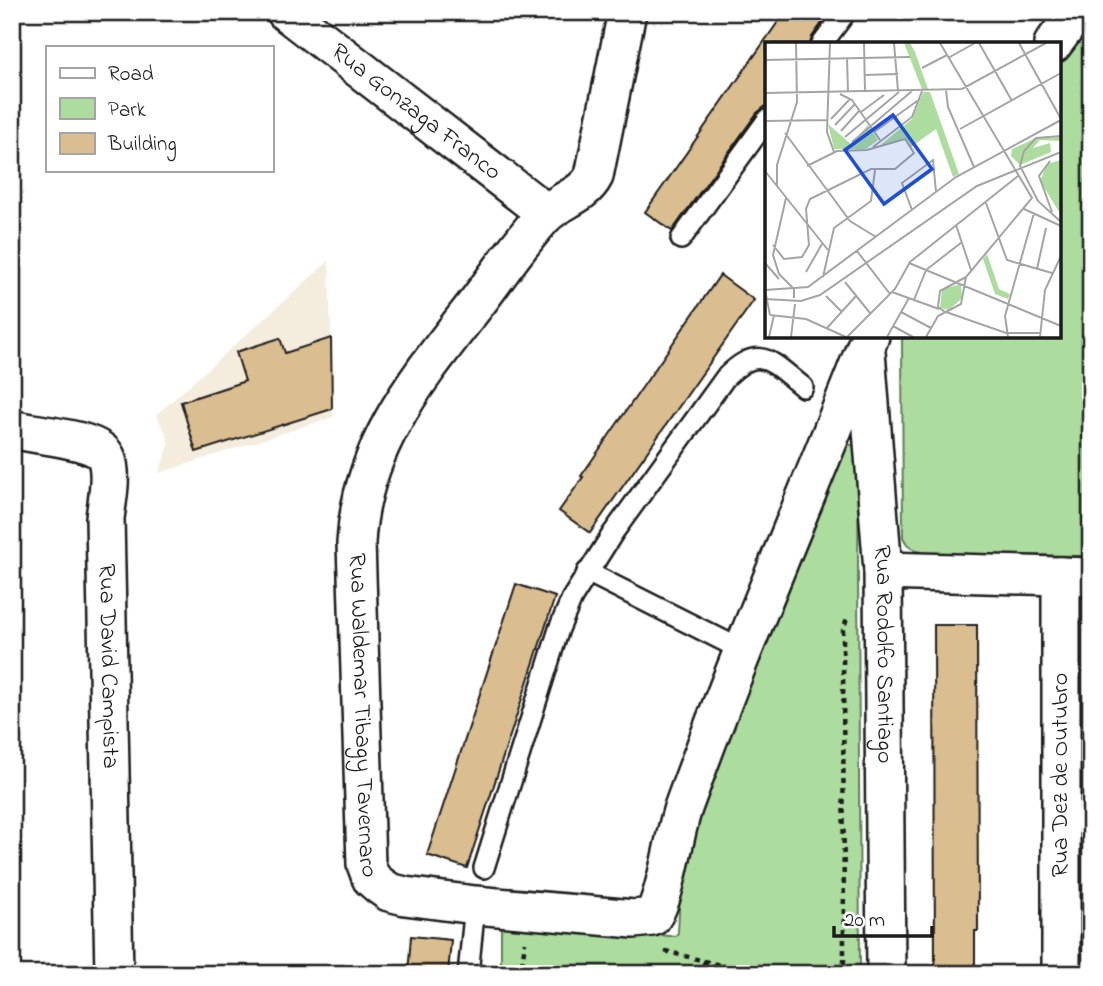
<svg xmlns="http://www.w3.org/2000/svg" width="1103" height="986" font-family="'Indie Flower',sans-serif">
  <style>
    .built { fill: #f4ecdd }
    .green { fill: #acdd9e; stroke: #647c5d; stroke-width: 2 }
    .building { fill: #dabe8f; stroke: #1c1c1c; stroke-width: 2 }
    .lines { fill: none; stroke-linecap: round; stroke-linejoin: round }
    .lane-casing { stroke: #1c1c1c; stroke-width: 24 }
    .street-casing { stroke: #1c1c1c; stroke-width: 42 }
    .path { stroke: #1c1c1c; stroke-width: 4.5; stroke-dasharray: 5 5; stroke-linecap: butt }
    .lane { stroke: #fff; stroke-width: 19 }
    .street { stroke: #fff; stroke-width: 37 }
    .labels { text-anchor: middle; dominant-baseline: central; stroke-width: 6; stroke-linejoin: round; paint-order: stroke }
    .street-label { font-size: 24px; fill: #1c1c1c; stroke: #fff }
    .inset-road { fill: none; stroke: #a4a4a4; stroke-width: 2 }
    .view { fill: #1d4ed8; fill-opacity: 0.15; stroke: #1d4ed8; stroke-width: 3.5 }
    .inset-edge { fill: none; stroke: #1c1c1c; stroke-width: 3.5 }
  </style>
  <rect width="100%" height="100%" fill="#fff"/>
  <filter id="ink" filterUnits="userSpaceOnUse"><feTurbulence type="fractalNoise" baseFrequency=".0143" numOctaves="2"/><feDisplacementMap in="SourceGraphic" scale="14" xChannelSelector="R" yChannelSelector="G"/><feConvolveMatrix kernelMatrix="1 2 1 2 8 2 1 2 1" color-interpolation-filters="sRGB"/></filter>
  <g filter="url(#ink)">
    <path class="built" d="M329 261 333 417 159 473 169 445 166 433 156 415Z"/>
    <g class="green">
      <path d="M1091 19V556L932 554C919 552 909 551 903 537L902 336H1059V63Z"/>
      <path d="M844 443 855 446 859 453 858 567 860 974H501V921L669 936H675L678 933 681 869 685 840Z"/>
    </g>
    <g class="building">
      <path d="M785 12H830L812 37 810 44H767V105L757 113 672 231 645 212Z"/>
      <path d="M720 275 754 300 590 533 559 511 583 477 581 476Z"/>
      <path d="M280 338 285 353 331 338 332 409 196 452 181 402 245 381 236 352Z"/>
      <path d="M516 584 555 597 467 868 427 855Z"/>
      <path d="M934 625H977L978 931H975V974H935Z"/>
      <path d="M411 936 451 940 448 974H408Z"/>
    </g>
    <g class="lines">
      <g class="lane-casing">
        <g id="lane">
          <path d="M822 44 846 12"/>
          <path d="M681 239 767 120"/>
          <path d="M587 572 742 650"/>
          <path d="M484 868 559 629 572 598 613 533 725 378C760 343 770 361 803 387"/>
          <path d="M468 974 475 905"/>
        </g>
      </g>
      <g class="street-casing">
        <g id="street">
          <path id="s1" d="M286 12 546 213"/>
          <path id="s2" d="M627 12 594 176C583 197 559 200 544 216 521 241 500 272 479 300 421 375 361 444 356 543L366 864 371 878 379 885 389 892 405 896 475 905 634 919 652 917C666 899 674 832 684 805 741 647 809 493 870 336"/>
          <path d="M1053 44 1077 12"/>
          <path id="s3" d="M866 352 883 571 886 974"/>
          <path id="s4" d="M12 429C32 435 98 438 106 457 113 474 107 501 105 518L114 974"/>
          <path d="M883 571 1091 577"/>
          <path d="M1061 974V576"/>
        </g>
      </g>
      <g class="path">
        <path d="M665 951 724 966 735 974"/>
        <path d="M521 974 525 942"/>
        <path d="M699 974 706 960"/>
        <path d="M844 974 843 630 847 618"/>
      </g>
      <use href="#lane" class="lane"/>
      <use href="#street" class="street"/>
    </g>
  </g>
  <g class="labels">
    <g class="street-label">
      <text stroke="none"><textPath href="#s1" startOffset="164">Rua Gonzaga Franco</textPath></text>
      <text stroke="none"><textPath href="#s3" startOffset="303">Rua Rodolfo Santiago</textPath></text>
      <text stroke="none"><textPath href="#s4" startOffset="310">Rua David Campista</textPath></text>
      <text stroke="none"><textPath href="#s2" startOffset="788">Rua Waldemar Tibagy Tavernaro</textPath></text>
      <text transform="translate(1061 775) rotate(-90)">Rua Dez de Outubro</text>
    </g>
  </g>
  <g transform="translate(765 42)">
    <rect width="296" height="296" fill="#fff"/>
    <path d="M139 1H145L150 10 163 47H157ZM158 50H165L194 132 188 135 171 87 146 105 140 96 113 105 147 77ZM63 82 86 102 103 83 113 98 101 107H69ZM296 95V99L275 98 268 106 285 101 286 110 255 123 246 114 247 107 271 96ZM296 118V173L275 139 282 122ZM222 212 234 247 245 252 243 257 230 252 218 217ZM196 242 197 256 184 268 175 266 177 247Z" fill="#acdd9e"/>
    <path class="inset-road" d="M65 1 62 90 69 110M99 1 100 50M129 1 133 49M214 1 247 59M254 1 296 77M82 16 83 50M183 16 210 1M0 18 145 15M157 26 182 13M99 33 133 32M181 48 183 65 209 125M0 51 197 47 281 1M75 52 87 58 115 98M96 70 119 53M66 77 85 57M0 79 62 78M70 83 90 62M195 87 296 31M76 89 94 69M109 90 155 57M20 91 85 179 111 195M296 94 271 96 259 109 255 124 273 159 296 180M80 95 134 50M87 100 147 49M108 105 147 75 157 49M285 119 274 134 287 170M0 129 63 208M12 144V123L32 60 31 1M21 156 8 213 14 232 29 247V256M221 161 242 218 287 231M259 167 296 184M147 168 137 141 168 118 171 150M191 183 206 228M8 203 19 217 37 215 44 203 41 167 45 157 106 127H130L149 111 140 97 102 108 72 109 42 124M92 209 125 252M0 221 14 237M144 221 296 284M272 227 281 186M41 230 57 202M58 235 69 186 106 159 110 128M80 240 105 271M0 248 5 273M0 248 43 245 191 135 296 78M127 250 174 267M61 254 76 269M0 257 36 259 55 253 212 144 296 110M149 258 161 228 197 200M136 270 166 286M180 270 173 265 175 249 201 235M181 270 241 291H275M5 273 41 277 81 295M128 284 148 295M62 286 91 254M4 295 9 273M26 295 30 262M82 295 130 247 145 220 253 134M122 295 144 256M161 295 173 274 196 262 201 235 267 156 175 1M243 295 240 274 269 171M275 295 280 248 296 214"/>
    <path class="view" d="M128 73 167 127 119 162 80 108Z"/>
    <rect width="296" height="296" class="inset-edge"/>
  </g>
  <rect width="1103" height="986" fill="none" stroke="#fff" stroke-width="42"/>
  <rect x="21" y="21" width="1061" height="944" fill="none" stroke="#1c1c1c" stroke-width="2.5" filter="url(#ink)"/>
  <rect x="46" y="46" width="228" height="126" fill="#ffffff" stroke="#a4a4a4" stroke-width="2"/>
  <rect x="60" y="68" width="35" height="10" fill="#ffffff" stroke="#a4a4a4" stroke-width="2"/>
  <text x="108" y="80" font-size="21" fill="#1c1c1c">Road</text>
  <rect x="60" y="98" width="35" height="21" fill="#acdd9e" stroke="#a4a4a4" stroke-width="2"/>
  <text x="108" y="116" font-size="21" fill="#1c1c1c">Park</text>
  <rect x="60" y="133" width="35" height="21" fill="#dabe8f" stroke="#a4a4a4" stroke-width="2"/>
  <text x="108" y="150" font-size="21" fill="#1c1c1c">Building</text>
  <path d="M834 926v10h98v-10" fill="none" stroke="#1c1c1c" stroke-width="3.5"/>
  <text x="844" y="926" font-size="21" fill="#1c1c1c" stroke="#ffffff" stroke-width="5" paint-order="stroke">20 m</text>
</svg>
